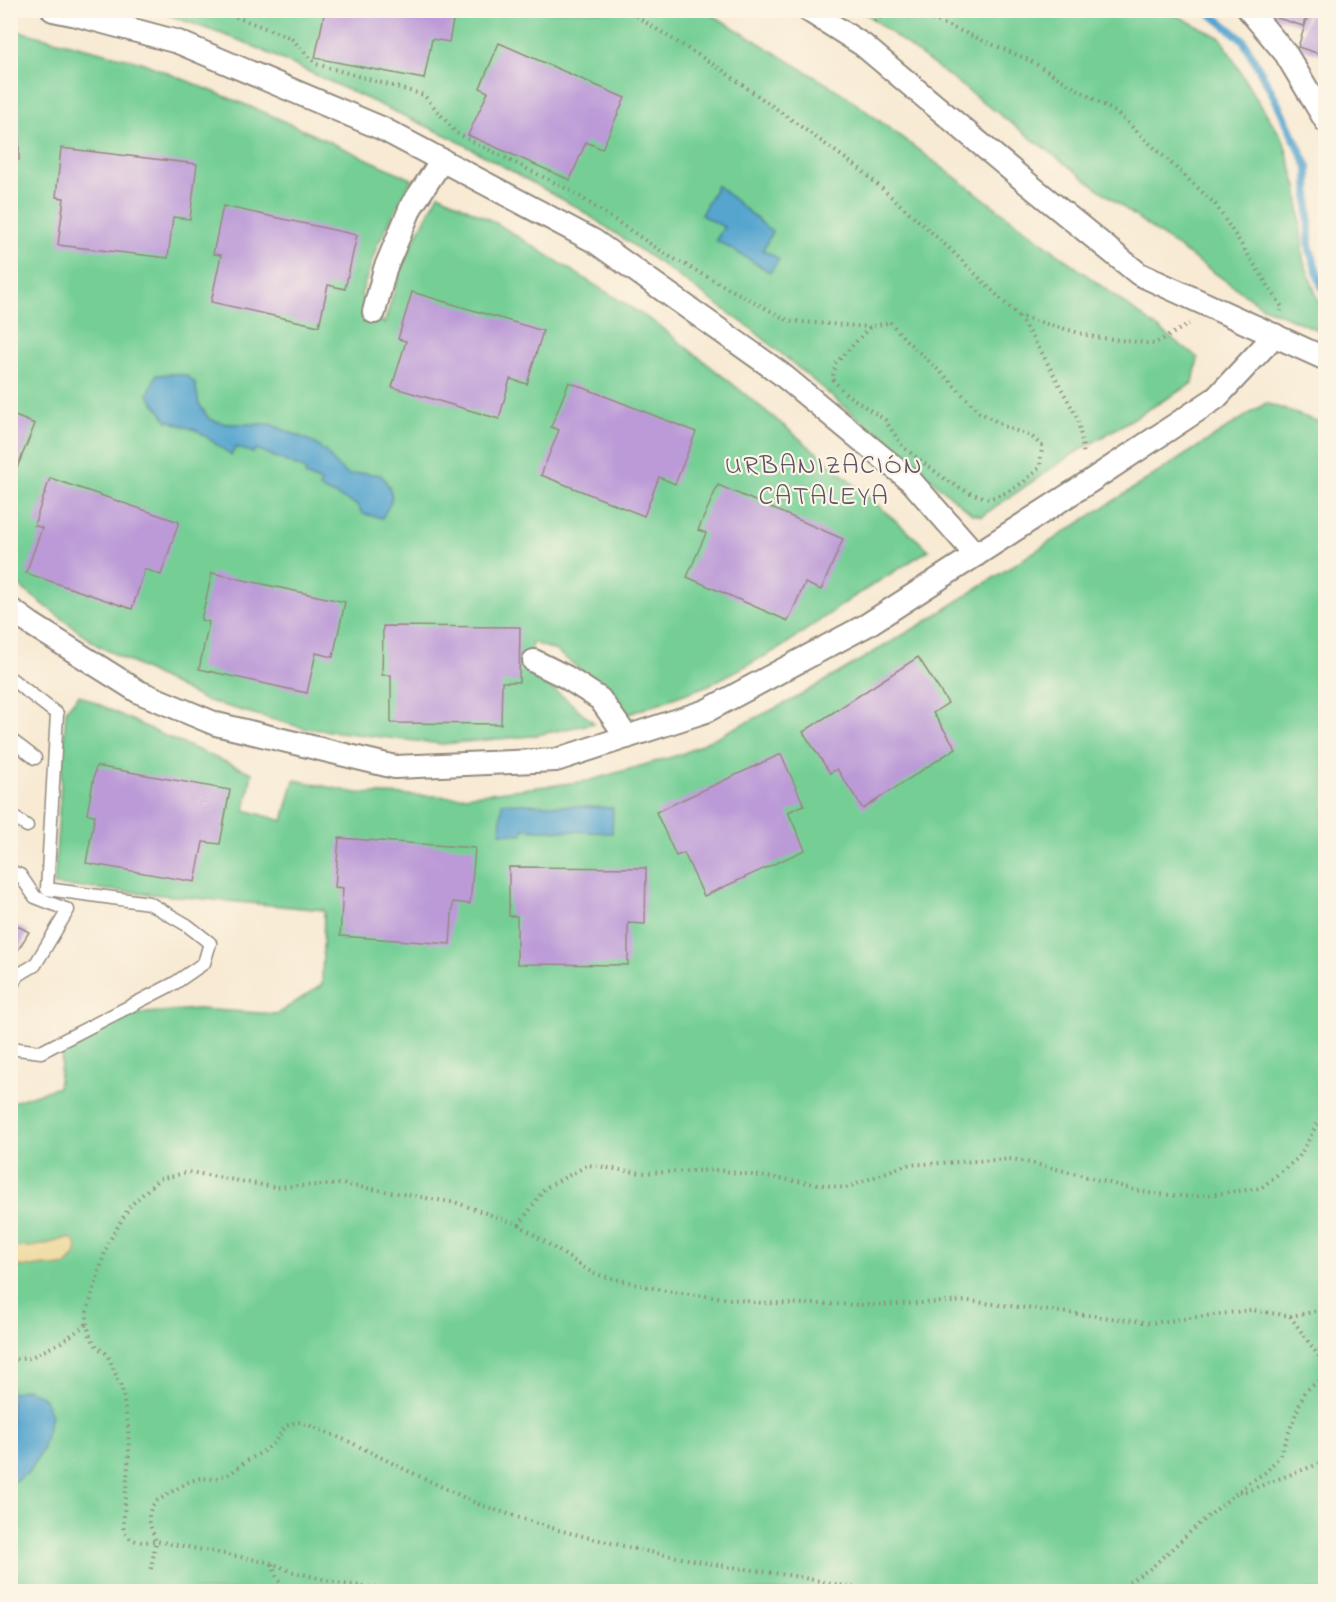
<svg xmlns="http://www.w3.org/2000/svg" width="1336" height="1602" font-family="'Indie Flower',sans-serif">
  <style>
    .green { fill: #75cf95; stroke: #507d60; stroke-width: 1.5 }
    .sand { fill: #eeda9e; stroke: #8c8264; stroke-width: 1.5 }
    .water { fill: #55a5cf; stroke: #40687d; stroke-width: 1.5 }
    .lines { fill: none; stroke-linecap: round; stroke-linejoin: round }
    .stream { stroke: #55a5cf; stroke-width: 8 }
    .building { fill: #bb9ad7 }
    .service-casing { stroke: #928a7f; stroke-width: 15 }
    .minor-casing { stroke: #928a7f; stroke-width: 26 }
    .path { stroke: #928a7f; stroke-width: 4; stroke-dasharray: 1.5 4.5; stroke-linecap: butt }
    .service { stroke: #fff; stroke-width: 12 }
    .minor { stroke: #fff; stroke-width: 22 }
    .labels { text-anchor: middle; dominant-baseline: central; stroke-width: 4.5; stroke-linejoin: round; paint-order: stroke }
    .neighbourhood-label { font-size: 27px; letter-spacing: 1.5px; fill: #5d5267; stroke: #fcf5e5 }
  </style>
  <rect width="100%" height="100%" fill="#fcf5e5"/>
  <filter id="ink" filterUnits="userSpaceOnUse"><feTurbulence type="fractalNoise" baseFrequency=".0167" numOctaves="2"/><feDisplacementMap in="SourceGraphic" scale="12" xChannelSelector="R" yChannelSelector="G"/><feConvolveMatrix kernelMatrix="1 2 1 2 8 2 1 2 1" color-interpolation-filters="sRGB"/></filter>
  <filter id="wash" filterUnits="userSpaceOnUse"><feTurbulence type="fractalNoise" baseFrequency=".008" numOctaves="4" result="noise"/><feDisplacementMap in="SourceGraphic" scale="24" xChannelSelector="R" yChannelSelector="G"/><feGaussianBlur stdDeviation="1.35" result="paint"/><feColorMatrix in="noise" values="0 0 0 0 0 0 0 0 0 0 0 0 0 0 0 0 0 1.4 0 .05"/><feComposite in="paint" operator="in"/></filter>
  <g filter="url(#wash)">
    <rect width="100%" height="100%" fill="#f8ead3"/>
    <g class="green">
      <path d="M157 11H706L842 93 1198 358 1193 383 1070 456 982 516 972 514 753 330 665 267 576 207 452 138 244 42Z"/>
      <path d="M862 11H1168L1221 38 1252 92 1283 139 1298 191 1303 259 1325 319 1320 331 1263 307 1148 226Z"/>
      <path d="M10 29 141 62 268 114 412 179 377 246 361 295 384 324 404 259 439 194 496 223 654 322 729 381 827 461 929 550 855 596 780 648 709 685 626 715 610 693 556 651 532 642 529 673 565 698 594 723 532 736 442 744 303 728 204 700 97 645 11 580Z"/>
      <path d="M1266 403 1325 424V1591H11L10 1103 58 1087 63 1049 134 1014 197 1009 277 1014 322 985 324 910 54 885 66 710 79 695 169 738 252 773 245 810 283 821 294 780 357 793 456 797 588 781 682 754 796 698 925 622Z"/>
    </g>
    <path class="sand" d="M67 1238 74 1240C80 1251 75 1256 67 1265L55 1267 45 1265 32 1267 11 1266V1247C30 1249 48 1244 67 1238Z"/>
    <g class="water">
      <path d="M717 185 772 232 763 250 779 259 770 272 716 240 724 227 701 215Z"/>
      <path d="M173 374 186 375 195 383 199 404 209 419 226 424H270L311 441 326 452 338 467 349 475 363 473 381 475C396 494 394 498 382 518L363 514 357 505 319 488 321 482 305 475 306 470 256 449 253 453 236 447 231 455 198 431 167 420 148 395 156 375Z"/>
      <path d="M502 803 613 808 612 833 523 829V834L500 833Z"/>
      <path d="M26 1389 44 1397 51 1416 42 1451 29 1472 15 1481H11V1393Z"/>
    </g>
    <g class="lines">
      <path class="stream" d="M1206 10 1243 40 1274 96 1308 167 1309 246 1321 285 1326 293"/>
    </g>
    <g id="blocks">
      <g class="building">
        <path d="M325 10H455L449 42 432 39 424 79 315 58Z"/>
        <path d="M1273 10H1308L1303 26 1271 16Z"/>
        <path d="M1310 10H1326V56L1298 47Z"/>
        <path d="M499 43 625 98 602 149 586 142 570 180 468 135 488 92 480 88Z"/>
        <rect x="10" y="105" width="9" height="55"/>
        <path d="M61 148 197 164 190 219 173 217 168 258 58 245 64 198 56 197Z"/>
        <path d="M223 206 357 235 345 289 328 285 319 326 211 302 221 255 213 254Z"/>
        <path d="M412 292 543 331 527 384 510 379 499 419 392 387 406 341 398 339Z"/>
        <path d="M569 382 696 432 675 484 659 477 644 516 541 475 559 430 551 427Z"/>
        <path d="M10 414 35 424 14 475 10 474Z"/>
        <path d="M50 478 179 522 161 575 145 569 132 609 26 573 42 528 34 525Z"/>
        <path d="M718 485 843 539 821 590 805 583 788 621 687 577 706 533 698 530Z"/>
        <path d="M212 573 345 602 333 657 316 653 307 693 199 669 209 622 201 620Z"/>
        <path d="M383 626 520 627 519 682H502L501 724 391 723V675H382Z"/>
        <path d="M918 657 948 703 933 713 956 748 863 809 837 769 830 773 803 732Z"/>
        <path d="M781 754 804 805 788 812 805 850 704 896 684 853 676 856 656 812Z"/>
        <path d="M96 766 230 790 220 844 203 842 195 882 86 863 95 815 87 814Z"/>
        <path d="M339 838 475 848 470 904 453 902 450 944 340 936 343 888 335 887Z"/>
        <path d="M509 867 646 868 645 924 628 923V965L517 964V916H509Z"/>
        <path d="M10 922 29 932 10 963Z"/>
      </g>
    </g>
  </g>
  <g filter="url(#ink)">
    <use href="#blocks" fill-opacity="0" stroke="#928a7f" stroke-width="1.5"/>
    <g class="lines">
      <g class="service-casing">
        <g id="service">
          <path d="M10 678 57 714 47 889 149 903 187 925 210 943 204 963 175 983 41 1052 10 1048"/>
          <path d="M10 739 35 758"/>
          <path d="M10 815 27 826"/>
          <path d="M10 871 20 875 35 897 68 910 35 965 18 975 10 988"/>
        </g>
      </g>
      <g class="minor-casing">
        <g id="minor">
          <path d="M53 10 77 15 178 42 381 128 594 241 780 373 911 481 976 555"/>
          <path d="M808 10 863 45 1027 183 1139 274 1326 359"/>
          <path d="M1249 10 1286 54 1326 121"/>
          <path d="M374 312 385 269 411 207 442 160"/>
          <path d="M10 609 31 624 139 692 216 724 395 767 556 760 706 711 867 625 1089 482 1216 398 1275 335"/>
          <path d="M534 661 566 677 600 699 627 737"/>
        </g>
      </g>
      <g class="path">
        <path d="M213 10 226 13 291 38 316 64 424 95 456 133 573 192 667 255 789 321 870 327"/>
        <path d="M626 10 722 70 860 169 948 247 1018 316 1094 337 1154 344 1189 324"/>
        <path d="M874 21 886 14 937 21 1029 60 1117 113 1215 204 1282 307 1281 311"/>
        <path d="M1019 317 1042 353 1078 419 1084 455"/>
        <path d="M890 322 906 340 949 380 979 412 1008 428 1031 436 1042 446 1040 467 1024 482 1005 493 989 499 967 492 945 479 903 447 885 420 846 394 832 379 836 363 870 327Z"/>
        <path d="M519 1225 545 1188 588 1165 641 1173 717 1170 846 1188 905 1165 1013 1159 1065 1171 1147 1193 1192 1197 1261 1188 1299 1157 1326 1108"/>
        <path d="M1290 1316 1326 1310"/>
        <path d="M10 1360 29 1358 60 1343 87 1324"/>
        <path d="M1239 1492 1247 1491 1326 1461"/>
        <path d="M272 1564 277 1578 287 1592"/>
        <path d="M151 1569 156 1541 149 1522V1515L151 1508 155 1502 190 1481 201 1478 214 1479 231 1473 245 1462 267 1449 276 1440 286 1426 296 1422H301L350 1442 402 1468 480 1505 558 1530 640 1550 718 1565 794 1576 875 1592"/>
        <path d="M418 1592 342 1584 290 1571 272 1563 156 1541C141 1543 126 1543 123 1526L129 1453 128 1426 122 1389 107 1354 97 1347 90 1336 87 1324V1312L107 1245 130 1206 159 1179 189 1172 274 1187 342 1184 457 1203 519 1225 594 1274 666 1291 762 1303 874 1305 968 1301 1152 1323 1251 1310 1290 1316 1326 1366"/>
        <path d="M1114 1592 1151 1568 1200 1523 1250 1482 1266 1472 1279 1457 1304 1393C1311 1386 1316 1382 1326 1380"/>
      </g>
      <use href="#service" class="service"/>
      <use href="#minor" class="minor"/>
    </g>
  </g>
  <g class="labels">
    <g class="neighbourhood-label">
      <text x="824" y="466">URBANIZACIÓN<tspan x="824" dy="31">CATALEYA</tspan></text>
    </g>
  </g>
  <rect width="1336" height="1602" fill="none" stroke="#fcf5e5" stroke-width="36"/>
</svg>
